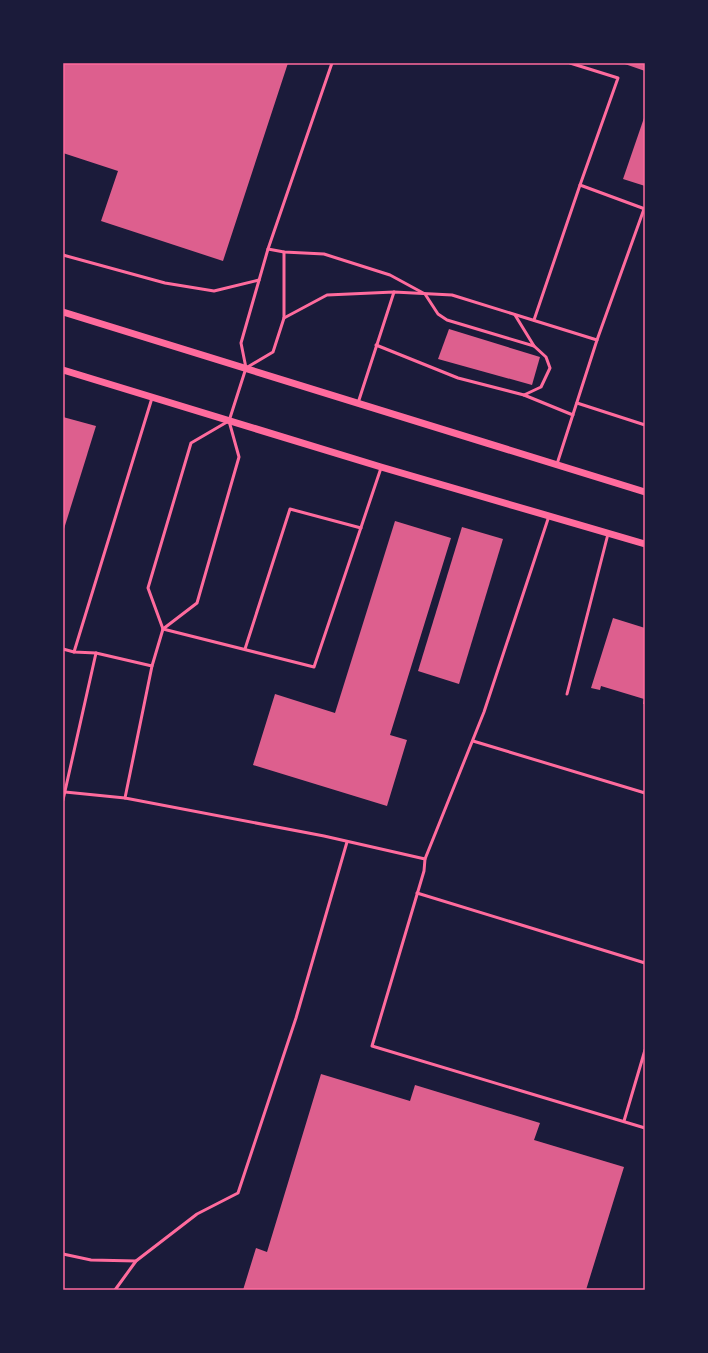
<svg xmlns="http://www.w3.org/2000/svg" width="708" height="1353" font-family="'Noto Sans',sans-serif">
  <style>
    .building { fill: #dd5f8e }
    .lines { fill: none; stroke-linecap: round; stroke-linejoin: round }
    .service { stroke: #ff6b9d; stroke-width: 3 }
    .tertiary { stroke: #ff6b9d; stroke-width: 7 }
    .neatline { fill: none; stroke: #ff6b9d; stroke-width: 1.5 }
  </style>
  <rect width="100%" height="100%" fill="#1b1b3a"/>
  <g class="building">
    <path d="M63 63H288L223 261 101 221 118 171 63 153Z"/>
    <path d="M622 63H645V71Z"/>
    <path d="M645 115V186L623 179Z"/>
    <path d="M449 329 540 357 532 385 438 359Z"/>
    <path d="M63 417 96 426 63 532Z"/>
    <path d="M395 521 451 538 390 735 407 740 387 806 253 765 275 694 335 713Z"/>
    <path d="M462 527 503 539 459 684 418 671Z"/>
    <path d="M613 618 645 628V704H643L644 699 601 686 600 690 591 688Z"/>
    <path d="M321 1074 410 1101 415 1085 540 1123 534 1140 624 1167 586 1290H243L256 1248 267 1252Z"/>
  </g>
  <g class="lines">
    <g class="service">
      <path d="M332 63 268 249 241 343 246 368 229 421 239 457 197 603 163 629 152 666 125 798 324 836 425 859 484 712 549 516"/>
      <path d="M570 63 618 78 580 185 645 209"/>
      <path d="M268 249 284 252 324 254 390 275 425 294 438 314 447 320 534 346 546 357 550 368 541 387 524 395 458 378 376 345"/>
      <path d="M63 255 165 283 214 291 259 280"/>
      <path d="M515 315 534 346"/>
      <path d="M284 318 327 295 394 292 452 295 597 340 557 464"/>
      <path d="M534 320 580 185"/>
      <path d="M597 340 644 209"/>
      <path d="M246 368 273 352 284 318V252"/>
      <path d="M524 395 573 415"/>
      <path d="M358 403 394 292"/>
      <path d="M577 403 645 425"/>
      <path d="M163 629 314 667 381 468"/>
      <path d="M163 629 148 588 191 443 227 422"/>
      <path d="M63 649 74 652 96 653 152 666"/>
      <path d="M245 649 290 509 361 528"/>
      <path d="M74 652 152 398"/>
      <path d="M567 694 608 534"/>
      <path d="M473 741 645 793"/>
      <path d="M65 792 125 798"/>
      <path d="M63 800 96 653"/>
      <path d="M425 859 424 871 372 1046 645 1128"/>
      <path d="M417 893 645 963"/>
      <path d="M624 1121 645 1050"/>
      <path d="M63 1254 91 1260 136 1261"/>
      <path d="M115 1290 136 1261 197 1214 238 1193 296 1018 347 842"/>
    </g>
    <g class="tertiary">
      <path d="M63 312 645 492"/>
      <path d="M63 370 381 467 645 544"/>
    </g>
  </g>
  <rect width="708" height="1353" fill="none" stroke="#1b1b3a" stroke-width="128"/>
  <rect x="64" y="64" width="580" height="1225" class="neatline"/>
</svg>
